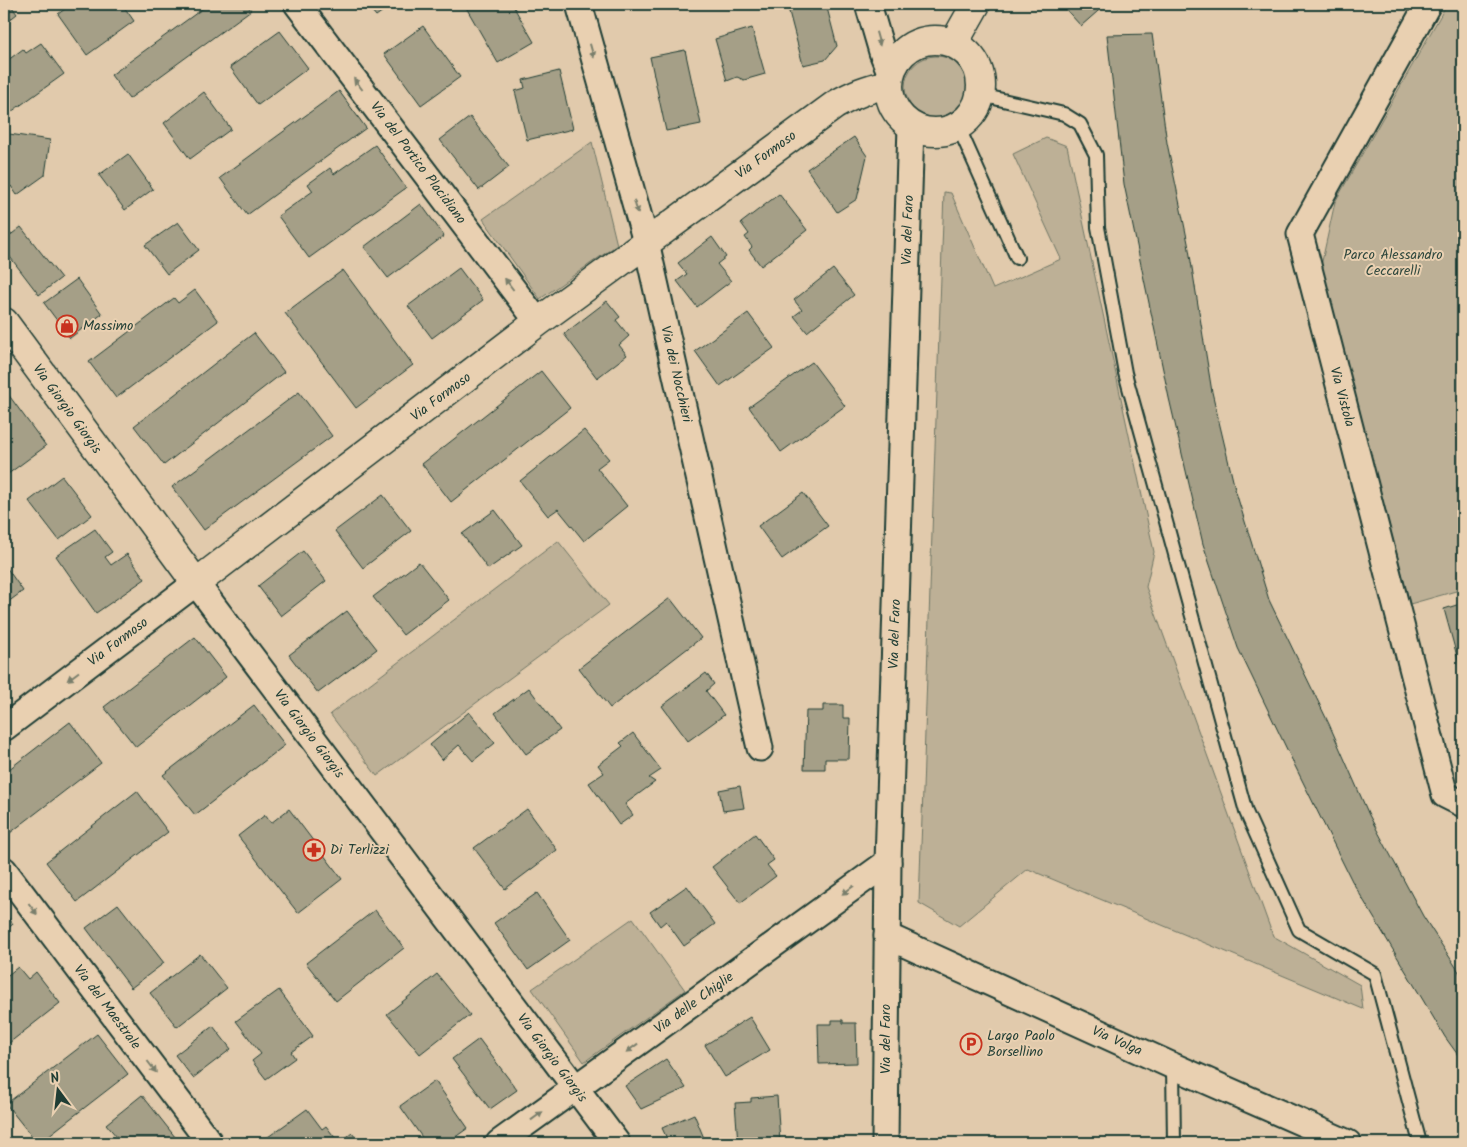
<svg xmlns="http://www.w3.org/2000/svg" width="1467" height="1147" font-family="Kalam,sans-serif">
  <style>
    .green { fill: #bdb096; stroke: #6e7665 }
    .building { fill: #a59f87; stroke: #1f3d34 }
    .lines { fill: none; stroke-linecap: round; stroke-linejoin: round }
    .lane-casing { stroke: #1f3d34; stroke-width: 16 }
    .street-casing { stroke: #1f3d34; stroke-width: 29 }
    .secondary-casing { stroke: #1f3d34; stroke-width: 31 }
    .lane { stroke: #e9d0b1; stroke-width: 12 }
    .street { stroke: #e9d0b1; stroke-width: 25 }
    .secondary { stroke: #e9d0b1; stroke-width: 28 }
    .oneway { fill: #7a7f6c }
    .labels { text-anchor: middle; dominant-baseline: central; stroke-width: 4; stroke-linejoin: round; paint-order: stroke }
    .street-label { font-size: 14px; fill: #1f3d34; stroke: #e9d0b1 }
    .park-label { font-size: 14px; fill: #2f483e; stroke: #e9d0b1 }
    .poi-label { font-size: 14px; fill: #1f3d34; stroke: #e9d0b1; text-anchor: start }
  </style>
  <rect width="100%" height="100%" fill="#e1caac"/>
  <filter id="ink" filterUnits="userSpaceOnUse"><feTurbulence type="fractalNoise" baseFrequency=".02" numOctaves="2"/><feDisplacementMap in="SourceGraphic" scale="10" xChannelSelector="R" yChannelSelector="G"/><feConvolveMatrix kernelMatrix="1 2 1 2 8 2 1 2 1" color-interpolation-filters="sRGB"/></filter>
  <g filter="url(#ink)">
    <g class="green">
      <path d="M1447 4H1463V589L1410 604 1321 266 1335 202Z"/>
      <circle cx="936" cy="87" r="31"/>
      <path d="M1046 138 1067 146 1154 552 1146 587 1273 936 1360 985 1363 1009 1028 869 959 926 919 903 944 192 951 193 993 289 1061 259 1013 154Z"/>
      <path d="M592 142 617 245 540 299 483 219Z"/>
      <path d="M558 541 609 605 377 776 330 714Z"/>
      <path d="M633 918 685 990 584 1062 532 989Z"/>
    </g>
    <g class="building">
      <path d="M4 4H10L17 14 4 24Z"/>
      <path d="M72 4H122L134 21 87 55 58 14Z"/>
      <path d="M209 4H246L251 10 129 99 111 75Z"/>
      <path d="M366 4H393L376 16Z"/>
      <path d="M464 4H512L534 42 498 63Z"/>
      <path d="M787 4H826L837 46 825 60 803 65Z"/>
      <path d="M1061 4H1106L1081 26Z"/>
      <path d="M423 26 460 77 421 105 384 54Z"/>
      <path d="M752 28 765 74 744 80 737 77 727 81 715 39Z"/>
      <path d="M280 31 308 68 258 105 230 67Z"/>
      <path d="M1152 34 1167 143 1188 243 1212 392 1235 489 1269 600 1329 724 1369 815 1423 916 1463 978V1062L1445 1037 1352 881 1296 768 1238 648 1203 544 1169 398 1124 184 1107 35Z"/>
      <path d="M41 43 64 74 4 117V63L23 49 26 53Z"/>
      <path d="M685 50 701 124 666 131 650 57Z"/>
      <path d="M559 71 573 129 527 140 515 91 525 88 523 80Z"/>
      <path d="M339 91 366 128 247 215 220 178Z"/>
      <path d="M204 92 231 129 190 159 164 123Z"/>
      <path d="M470 117 509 167 479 190 440 140Z"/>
      <path d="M9 134 50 140 45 175 17 195 11 186 4 192V151L6 152Z"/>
      <path d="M854 137 867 156 857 199 837 212 807 169Z"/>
      <path d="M375 145 406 188 309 258 278 216 313 191 308 184 330 168 334 174Z"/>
      <path d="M128 154 153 189 125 210 99 175Z"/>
      <path d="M779 194 807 230 761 266 749 250 752 247 745 237 749 234 741 223Z"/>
      <path d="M421 204 444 236 388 278 364 247Z"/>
      <path d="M178 222 199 250 167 274 145 245Z"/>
      <path d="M21 227 61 278 39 295 4 249V240Z"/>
      <path d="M712 237 726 257 717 264 731 281 697 307 677 281 687 274 678 263Z"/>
      <path d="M459 268 483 300 432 338 408 306Z"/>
      <path d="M833 269 854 295 807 332 794 316 802 310 794 300Z"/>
      <path d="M343 270 413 365 356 408 285 313Z"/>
      <path d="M77 279 102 314 70 338 44 303Z"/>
      <path d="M195 290 218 321 116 398 89 362 174 298 178 303Z"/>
      <path d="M607 301 620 317 616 320 629 336 619 345 627 355 597 378 564 334Z"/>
      <path d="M748 313 774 348 720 386 695 351Z"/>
      <path d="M254 333 284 372 164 465 134 426Z"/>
      <path d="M812 362 845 406 781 452 749 407Z"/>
      <path d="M541 371 570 408 451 502 422 464Z"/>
      <path d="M5 390 46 446 4 477V391Z"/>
      <path d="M299 392 332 436 204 530 172 487Z"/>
      <path d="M584 430 609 459 597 468 627 506 584 541 558 509 548 516 520 481Z"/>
      <path d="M62 476 92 515 59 540 29 501Z"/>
      <path d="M803 493 828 526 782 559 758 526Z"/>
      <path d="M383 495 411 531 363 568 335 531Z"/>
      <path d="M495 510 522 545 488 569 462 534Z"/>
      <path d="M95 529 112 552 105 557 111 565 127 554 145 579 96 613 56 556Z"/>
      <path d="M303 551 326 581 281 616 258 586Z"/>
      <path d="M419 562 449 600 403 635 373 597Z"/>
      <path d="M4 564 23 591 4 605Z"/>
      <path d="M670 598 701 638 610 708 579 668Z"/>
      <path d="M1463 603V678L1444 609Z"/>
      <path d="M347 611 377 649 318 693 289 655Z"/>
      <path d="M195 637 226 677 136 747 104 707Z"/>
      <path d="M706 673 714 684 706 691 724 715 688 741 662 706Z"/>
      <path d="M529 688 560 730 526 754 495 713Z"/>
      <path d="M254 705 285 745 195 815 163 775Z"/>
      <path d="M823 705H843V718H850L849 759H825V769H804L806 711H823Z"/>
      <path d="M469 712 495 743 473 761 459 745 442 760 430 745Z"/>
      <path d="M70 722 101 763 10 833 4 824V773Z"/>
      <path d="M633 733 661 770 649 778 655 782 625 804 633 815 619 825 589 783 604 773 598 765 623 746 620 743Z"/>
      <path d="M740 786 744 808 723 811 719 790Z"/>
      <path d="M137 791 168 832 77 902 46 862Z"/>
      <path d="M289 809 342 879 298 913 238 836 265 815 271 823Z"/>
      <path d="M527 809 557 850 505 889 474 848Z"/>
      <path d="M755 834 774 860 767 865 776 876 740 903 712 867Z"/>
      <path d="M687 886 715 924 684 946 666 921 660 926 650 912Z"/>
      <path d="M537 893 570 940 528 970 494 923Z"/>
      <path d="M118 904 164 963 131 988 86 928Z"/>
      <path d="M375 910 404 948 336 1001 306 963Z"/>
      <path d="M4 912 13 924 4 932Z"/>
      <path d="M200 954 227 988 177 1027 150 993Z"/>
      <path d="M18 967 28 979 36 972 60 1003 4 1047V978Z"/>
      <path d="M437 974 470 1015 420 1054 387 1014Z"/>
      <path d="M279 990 313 1036 291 1052 295 1058 266 1079 252 1061 261 1054 236 1021Z"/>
      <path d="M750 1017 770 1050 725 1077 705 1045Z"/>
      <path d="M832 1020H843V1023H856L857 1063 819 1064 818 1024H832Z"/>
      <path d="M213 1026 231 1049 193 1078 175 1055Z"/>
      <path d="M97 1034 128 1074 39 1143H37L6 1104Z"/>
      <path d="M479 1039 517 1090 490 1109 452 1059Z"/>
      <path d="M666 1059 686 1088 641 1109 625 1086Z"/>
      <path d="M435 1081 468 1128 447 1143H426L400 1106Z"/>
      <path d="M142 1095 179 1142 178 1143H122L106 1124Z"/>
      <path d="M777 1096 780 1143H738L735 1103 751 1102V1098Z"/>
      <path d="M307 1109 322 1129 326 1126 339 1143 352 1133 360 1143H262L261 1142Z"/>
      <path d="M694 1114 706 1143H669L662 1128Z"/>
    </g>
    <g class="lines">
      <g class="lane-casing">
        <g id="lane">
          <path d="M981 95 1064 114 1080 124 1096 155 1098 227 1125 373 1246 812 1299 930 1375 974 1420 1143"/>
          <path d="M958 126 1017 258"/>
          <path d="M1173 1066 1174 1143"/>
        </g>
      </g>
      <g class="street-casing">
        <g id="street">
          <path d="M297 4 538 322"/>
          <path d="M579 4 646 242 760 748"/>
          <path d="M868 4 882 52 890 72"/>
          <path d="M1428 4 1300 234 1445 795 1463 804"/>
          <path d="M4 728 196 583 617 1143"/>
          <path d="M4 870 210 1143"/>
          <path d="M887 936 1173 1066 1348 1143"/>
          <path d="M499 1143 888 862"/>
          <path d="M885 1143 888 862 911 126"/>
        </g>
      </g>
      <g class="secondary-casing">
        <g id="secondary">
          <circle cx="935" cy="86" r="46"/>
          <path d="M954 43 976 4"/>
          <path d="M4 322 196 583 538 322 835 105C854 94 867 89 888 84"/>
        </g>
      </g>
      <use href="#lane" class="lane"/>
      <use href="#street" class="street"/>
      <use href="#secondary" class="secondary"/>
    </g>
    <defs><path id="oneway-solid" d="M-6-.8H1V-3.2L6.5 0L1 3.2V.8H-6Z" transform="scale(1.25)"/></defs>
    <g class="oneway">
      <use href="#oneway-solid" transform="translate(878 39) rotate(74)"/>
      <use href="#oneway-solid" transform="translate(592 51) rotate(74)"/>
      <use href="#oneway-solid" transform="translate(358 84) rotate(-127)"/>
      <use href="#oneway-solid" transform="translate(636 207) rotate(74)"/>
      <use href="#oneway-solid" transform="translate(509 284) rotate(-127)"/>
      <use href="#oneway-solid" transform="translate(73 676) rotate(143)"/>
      <use href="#oneway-solid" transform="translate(848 890) rotate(144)"/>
      <use href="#oneway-solid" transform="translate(33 909) rotate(53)"/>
      <use href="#oneway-solid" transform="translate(632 1048) rotate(144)"/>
      <use href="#oneway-solid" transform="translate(152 1067) rotate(53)"/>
      <use href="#oneway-solid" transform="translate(537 1116) rotate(-36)"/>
    </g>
  </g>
  <defs>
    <g id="shop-ring" transform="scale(1.125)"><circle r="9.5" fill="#e9d0b1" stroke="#c8321e" stroke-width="1.5"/><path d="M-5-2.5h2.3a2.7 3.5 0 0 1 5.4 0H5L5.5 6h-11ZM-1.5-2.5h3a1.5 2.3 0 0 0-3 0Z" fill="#c8321e"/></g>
    <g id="pharmacy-ring" transform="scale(1.125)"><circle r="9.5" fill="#e9d0b1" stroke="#c8321e" stroke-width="1.5"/><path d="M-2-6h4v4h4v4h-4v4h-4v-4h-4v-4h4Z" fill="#c8321e"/></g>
    <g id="parking-ring" transform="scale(1.125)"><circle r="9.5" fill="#e9d0b1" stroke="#c8321e" stroke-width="1.5"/><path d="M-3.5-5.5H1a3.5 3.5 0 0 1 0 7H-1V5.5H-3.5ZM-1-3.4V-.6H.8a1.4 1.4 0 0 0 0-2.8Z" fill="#c8321e"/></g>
  </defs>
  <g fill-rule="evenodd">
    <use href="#shop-ring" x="67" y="326"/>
    <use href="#pharmacy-ring" x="314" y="850"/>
    <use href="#parking-ring" x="971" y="1044"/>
  </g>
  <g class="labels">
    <g class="street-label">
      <text transform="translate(766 155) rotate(-36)">Via Formoso</text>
      <text transform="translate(418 163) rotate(53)">Via del Portico Placidiano</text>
      <text transform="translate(908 230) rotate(-88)">Via del Faro</text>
      <text transform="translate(676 374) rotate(77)">Via dei Nocchieri</text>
      <text transform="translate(441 397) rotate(-37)">Via Formoso</text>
      <text transform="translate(1342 397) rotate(75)">Via Vistola</text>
      <text transform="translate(67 409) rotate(54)">Via Giorgio Giorgis</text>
      <text transform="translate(895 634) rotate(-88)">Via del Faro</text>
      <text transform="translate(118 642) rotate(-37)">Via Formoso</text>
      <text transform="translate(309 734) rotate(53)">Via Giorgio Giorgis</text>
      <text transform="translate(694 1003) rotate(-36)">Via delle Chiglie</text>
      <text transform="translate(107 1007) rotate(53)">Via del Maestrale</text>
      <text transform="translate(886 1039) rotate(-90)">Via del Faro</text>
      <text transform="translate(1117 1041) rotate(24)">Via Volga</text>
      <text transform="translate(552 1058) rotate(53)">Via Giorgio Giorgis</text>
    </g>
    <g class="park-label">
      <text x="1393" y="255">Parco Alessandro<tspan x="1393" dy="16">Ceccarelli</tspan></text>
    </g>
    <g class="poi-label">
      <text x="83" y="326">Massimo</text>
      <text x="330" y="850">Di Terlizzi</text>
      <text x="987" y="1036">Largo Paolo<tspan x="987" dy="16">Borsellino</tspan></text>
    </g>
  </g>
  <rect width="1467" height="1147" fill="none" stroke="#e9d0b1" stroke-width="20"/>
  <rect x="10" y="10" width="1447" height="1127" fill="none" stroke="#1f3d34" stroke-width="2" filter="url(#ink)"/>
  <g transform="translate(58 1090) rotate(345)" stroke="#e9d0b1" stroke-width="4" paint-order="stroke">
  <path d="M0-4L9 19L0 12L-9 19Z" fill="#1f3d34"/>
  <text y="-8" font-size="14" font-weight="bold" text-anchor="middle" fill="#1f3d34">N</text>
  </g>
</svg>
